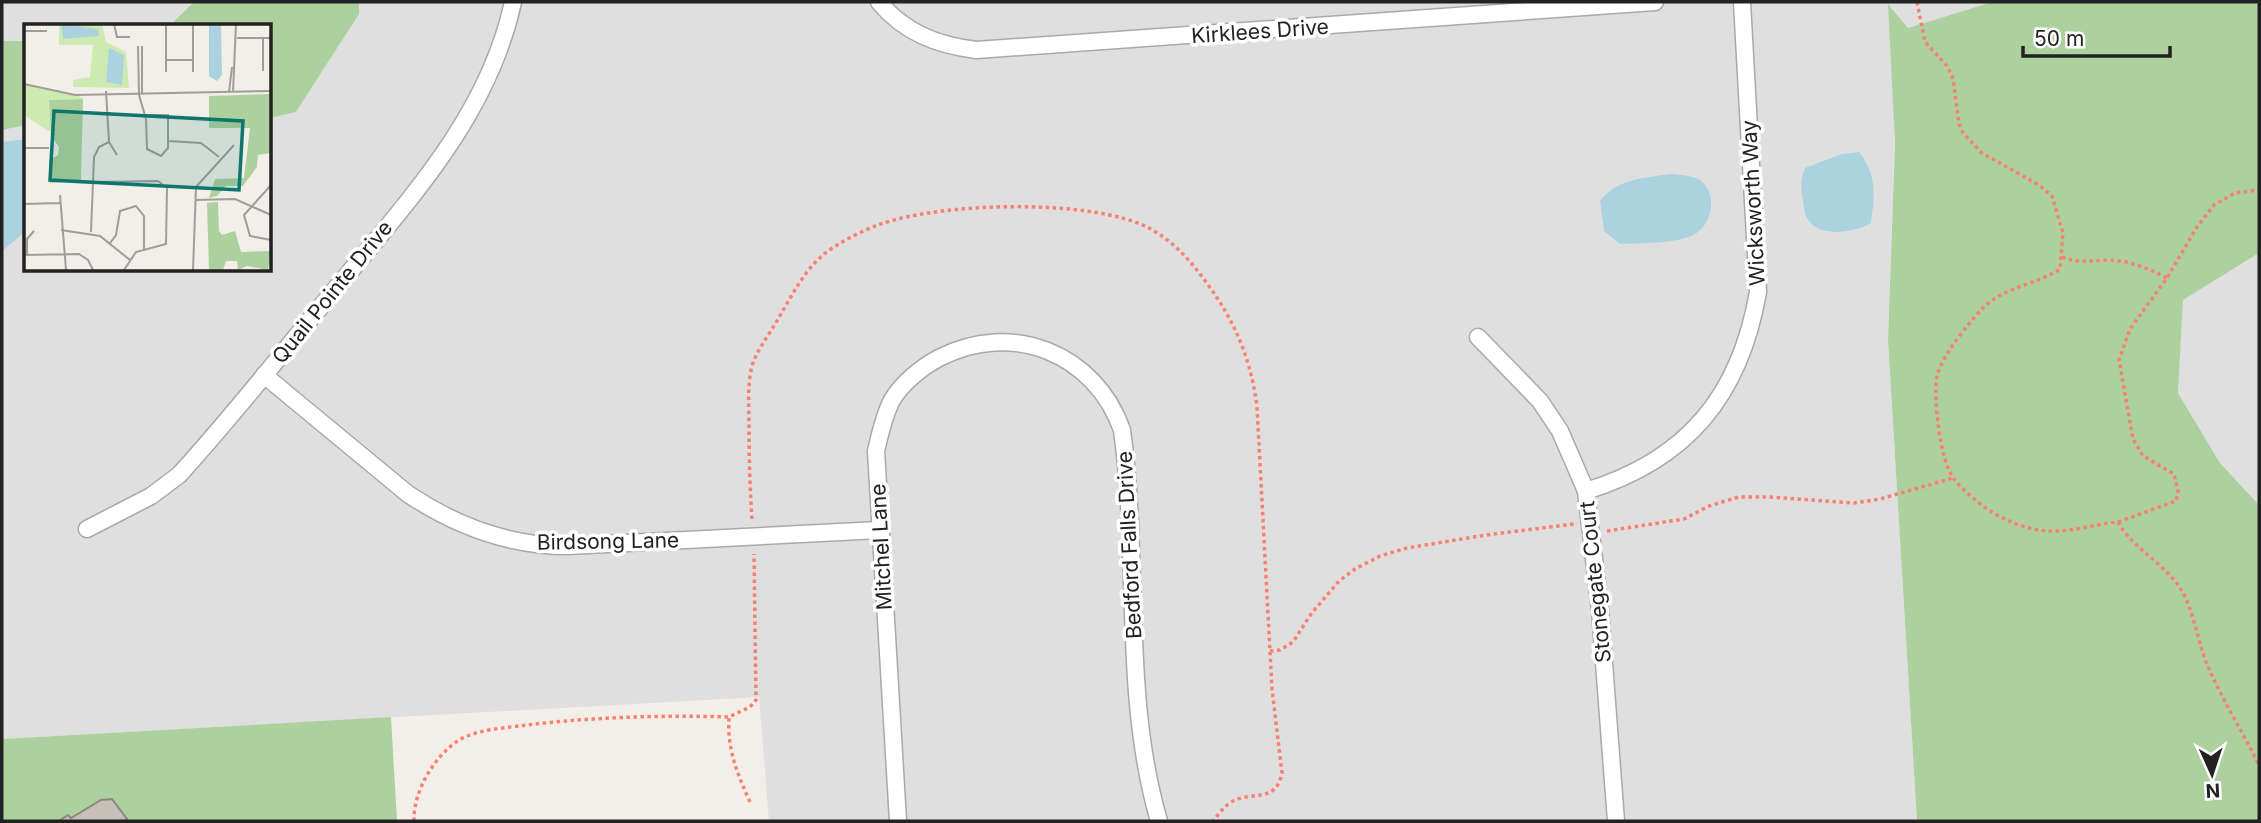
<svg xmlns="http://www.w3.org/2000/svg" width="2261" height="823" font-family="Inter,sans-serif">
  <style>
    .residential { fill: #e0dfdf }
    .forest { fill: #add19e }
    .water { fill: #aad3df }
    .building { fill: #c7bfb8; stroke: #8b8681; stroke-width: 2 }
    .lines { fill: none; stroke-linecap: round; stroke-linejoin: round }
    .street-casing { stroke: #a9a9a9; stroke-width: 19 }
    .path { stroke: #fa8072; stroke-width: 3.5; stroke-dasharray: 3.5 3.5; stroke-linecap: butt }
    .street { stroke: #fff; stroke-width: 16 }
    .labels { text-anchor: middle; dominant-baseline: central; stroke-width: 7; stroke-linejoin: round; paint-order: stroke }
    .street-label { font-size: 21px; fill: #222; stroke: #fff }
    .inset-road { fill: none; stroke: #9f9d99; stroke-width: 2 }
    .view { fill: #0f766e; fill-opacity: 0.15; stroke: #0f766e; stroke-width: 3.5 }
    .inset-edge { fill: none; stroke: #222; stroke-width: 3.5 }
  </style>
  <rect width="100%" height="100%" fill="#f2efe9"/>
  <g class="residential">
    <path d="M2 2H194L169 26H26V41H2Z"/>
    <path d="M359 2H1992L1908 28 1889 5 1895 130 1888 340 1917 821H769L759 697 2 739V130L26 125V270H270V118L296 112 359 14Z"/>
    <path d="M2259 253V505L2220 463 2178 393 2183 300Z"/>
  </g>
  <g class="forest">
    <path d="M194 2H359V14L296 112 270 118V26H169Z"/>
    <path d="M1992 2H2259V253L2183 300 2178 393 2220 463 2259 505V821H1917L1888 340 1895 142 1888 4 1908 28Z"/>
    <path d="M2 41H26V125L2 130Z"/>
    <path d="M391 717 397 821H2V739Z"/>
  </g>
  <g class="water">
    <path d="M26 139V231L2 251V142Z"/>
    <path d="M1859 152C1877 174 1875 196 1871 223 1854 233 1816 239 1806 216 1804 212 1804 205 1803 200 1801 187 1800 180 1805 168L1842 154Z"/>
    <path d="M1671 174C1679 175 1691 175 1698 179 1718 190 1714 223 1695 234 1678 244 1640 243 1620 244L1604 231 1600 201C1618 178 1644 178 1671 174Z"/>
  </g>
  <path class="building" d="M112 799 127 819 124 821H59L68 815 71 818 101 800Z"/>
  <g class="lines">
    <g class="street-casing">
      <g id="street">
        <path d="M879 2C905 33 937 45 976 50L1655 2"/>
        <path d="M1478 337 1540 401 1560 431 1586 491 1600 610 1616 821"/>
        <path d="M264 375 408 494C456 526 510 546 568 546L879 530"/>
        <path d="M1586 491C1687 460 1740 396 1758 292L1742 2"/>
        <path d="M87 529 151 496 179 475C233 416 282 353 333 292 406 203 488 118 513 2"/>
        <path d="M898 821 876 451C880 434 884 415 892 400 902 383 922 367 939 358 1011 320 1095 353 1122 430 1140 559 1122 695 1159 821"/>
      </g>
    </g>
    <g class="path">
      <path d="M1917 2 1925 42 1948 67 1953 79 1959 124 1963 133 1982 153 2039 185 2052 196 2063 233 2060 269C2034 286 2004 286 1981 310 1967 325 1942 356 1937 376 1933 397 1940 462 1954 479 1976 506 2014 530 2050 531 2072 532 2096 524 2118 522 2133 549 2163 562 2180 588 2194 609 2198 645 2209 669 2224 702 2243 733 2259 765"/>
      <path d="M2062 257C2078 263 2090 261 2107 260 2128 260 2148 268 2167 278"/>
      <path d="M752 519C750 489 749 459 749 429 749 408 747 386 752 366 757 350 767 338 775 324 791 298 805 266 831 249 846 239 862 231 878 225 940 202 1091 198 1149 228 1173 241 1190 260 1206 282 1235 321 1251 359 1257 407L1272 689 1282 773C1276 803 1254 791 1233 801 1224 806 1219 814 1213 821"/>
      <path d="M2118 522 2176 501 2178 491 2174 474 2143 456 2133 439 2119 360 2130 329 2167 278 2197 227 2214 205 2235 193 2259 190"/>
      <path d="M1607 531 1684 519 1709 506 1739 497H1769L1854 503 1880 499 1953 478"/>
      <path d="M1270 651 1280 650 1293 642 1311 614 1339 581 1355 569 1380 556 1407 548 1486 535 1574 524"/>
      <path d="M750 802C737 773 727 749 729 717L750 707 756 700 754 554"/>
      <path d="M414 821C413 792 434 756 459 740 478 729 505 728 527 725 594 717 661 715 729 717"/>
    </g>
    <use href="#street" class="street"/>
  </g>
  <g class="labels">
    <g class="street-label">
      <text transform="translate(1260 31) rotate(-4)">Kirklees Drive</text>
      <text transform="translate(1753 203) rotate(-93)">Wicksworth Way</text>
      <text transform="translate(332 292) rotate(-51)">Quail Pointe Drive</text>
      <text transform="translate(608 541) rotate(-1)">Birdsong Lane</text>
      <text transform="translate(1129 545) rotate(-93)">Bedford Falls Drive</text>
      <text transform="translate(881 547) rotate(-93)">Mitchel Lane</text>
      <text transform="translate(1595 582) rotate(-96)">Stonegate Court</text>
    </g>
  </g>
  <g transform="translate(24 24)">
    <rect width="247" height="247" fill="#f2efe9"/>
    <path d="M35 0H78L82 18 102 28 105 64 49 63V56L66 53 69 21H35ZM0 61 58 73 59 75 25 76 27 107H24L0 91Z" fill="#cdebb0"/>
    <path d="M247 70V129L234 131 233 143 219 162H202L193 172 185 174 191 155 220 154 226 104H185V72ZM59 75 57 157 26 159 25 136 34 131 35 123 27 112 25 76ZM194 178 195 207 198 211 211 207 217 228 247 227 244 246 223 242 214 246 213 237H202L199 246H185L183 179Z" fill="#add19e"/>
    <path d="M37 0 74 5 75 12 39 15ZM185 0H197L198 51 193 57 185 52ZM85 24 100 31 98 61 82 58Z" fill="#aad3df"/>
    <path class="inset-road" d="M90 0 93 13H106M142 0V48M169 0V48M0 7H23M213 14H247M239 14V47M114 22 115 71 122 95 123 125 137 132 144 124V91H122M143 36H168M0 60 51 71 247 67M82 67 85 118 93 131M205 68 208 43M209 68 212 0M118 69V22M144 117 177 119 195 133M0 124H25M70 158 134 157 143 164 142 220 112 228 100 246M247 161 220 191 226 212 247 216M36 171 42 246M171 176 211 175 247 191M0 180 36 179M37 206 76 212 106 236M67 208 70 133 75 123 85 118M86 219 92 211 96 187 112 182 120 192V226M0 231 55 230 64 236 69 246M3 231V215L10 207M169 246 172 163 210 121"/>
    <path class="view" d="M30 87 219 97 215 166 26 156Z"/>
    <rect width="247" height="247" class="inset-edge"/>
  </g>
  <rect width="2261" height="823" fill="none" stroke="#222222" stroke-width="7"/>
  <g transform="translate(2212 774) rotate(177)" stroke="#ffffff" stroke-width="5" paint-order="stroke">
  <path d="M0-5L12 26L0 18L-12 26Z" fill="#222222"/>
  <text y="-10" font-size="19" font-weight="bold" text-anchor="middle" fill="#222222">N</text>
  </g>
  <path d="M2023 46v10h147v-10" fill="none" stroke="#222222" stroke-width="3.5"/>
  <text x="2034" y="46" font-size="21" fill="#222222" stroke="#ffffff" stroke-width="5" paint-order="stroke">50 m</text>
</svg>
